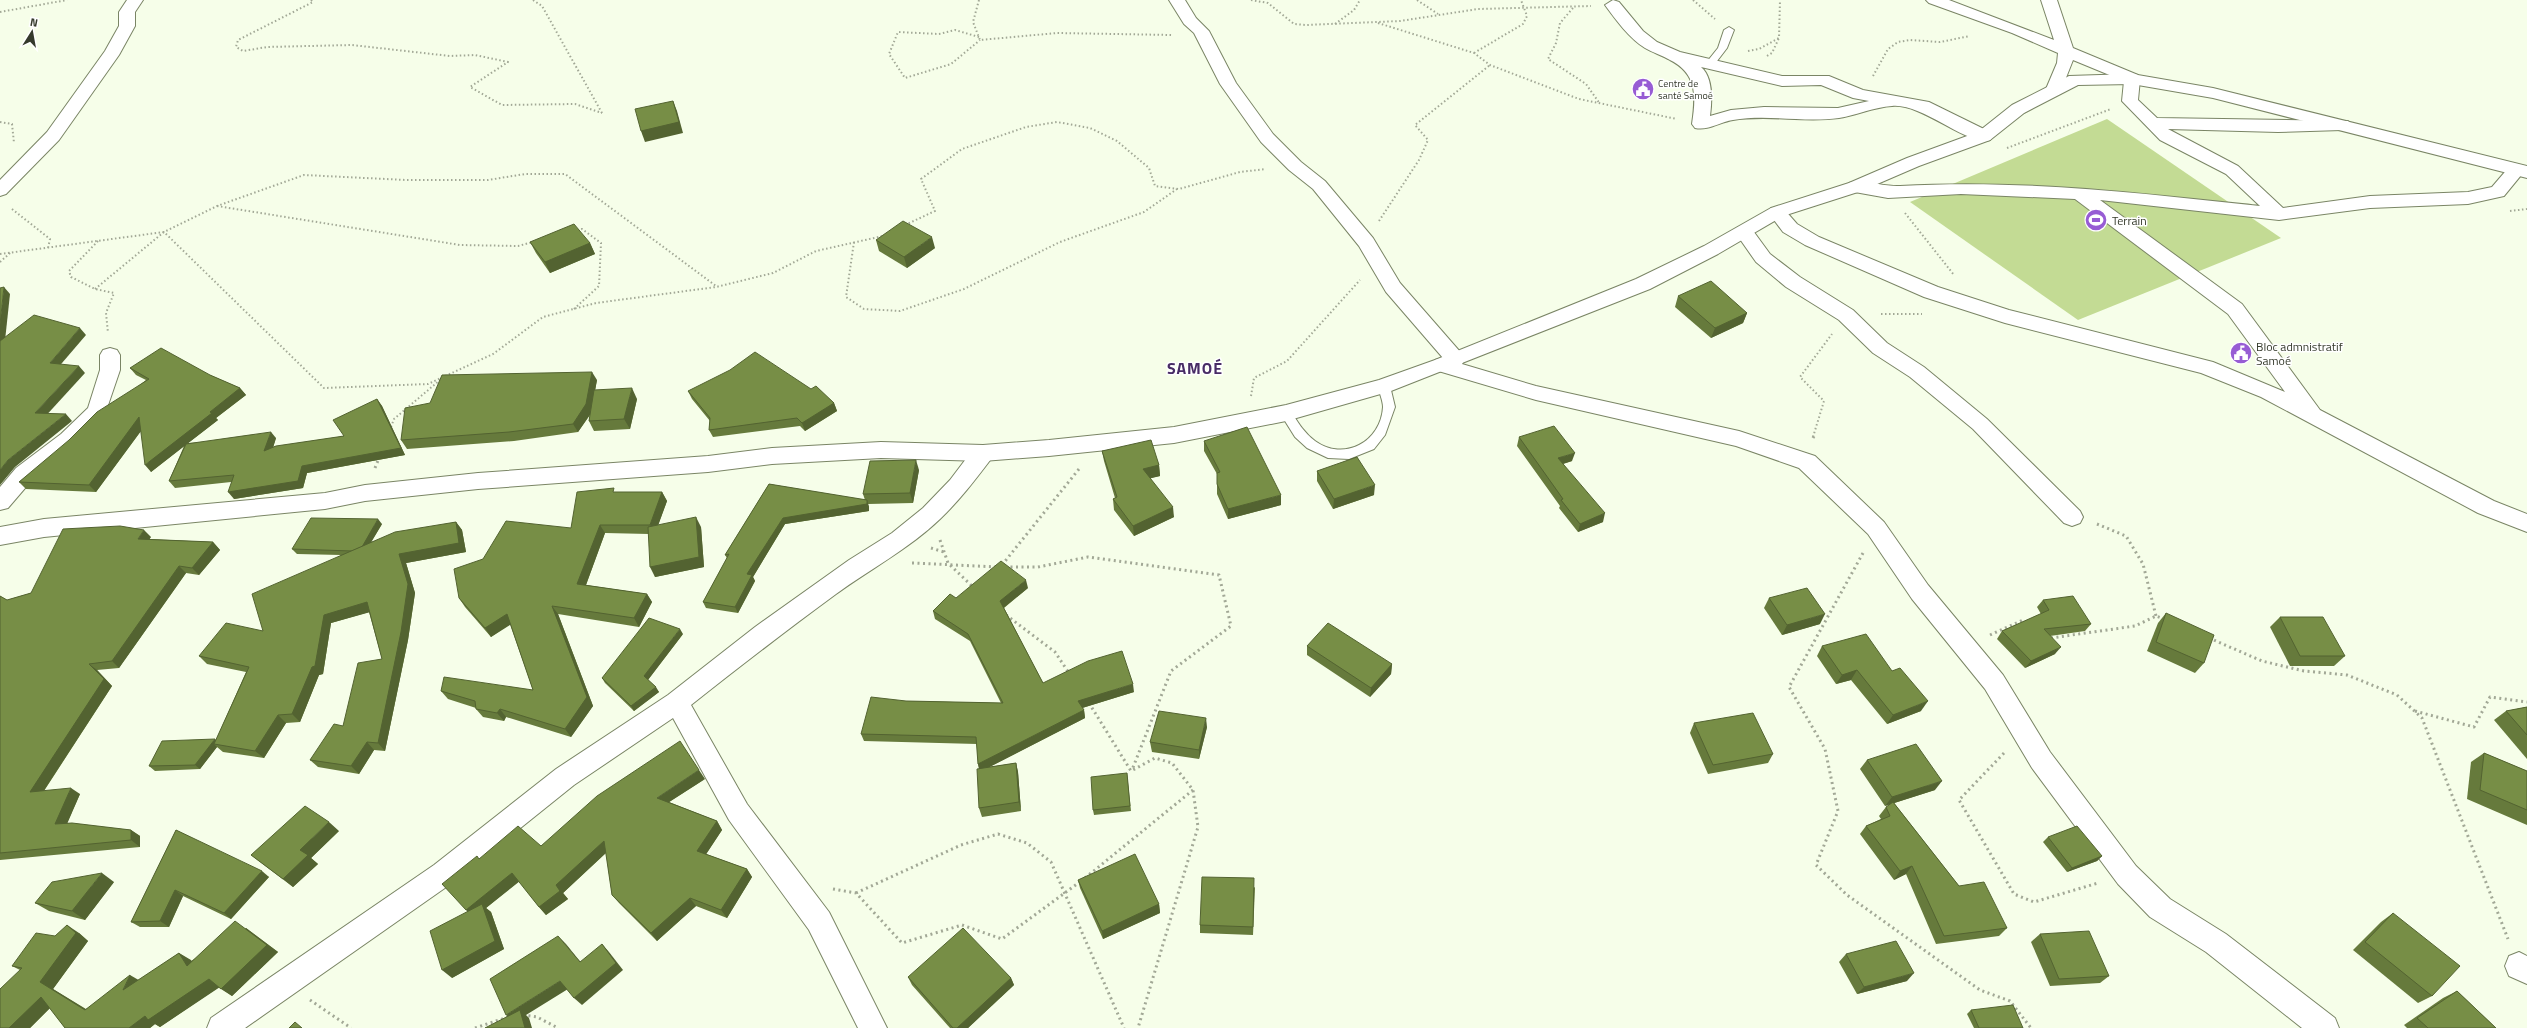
<svg xmlns="http://www.w3.org/2000/svg" width="2527" height="1028" font-family="'Titillium Web',sans-serif">
  <style>
    .green { fill: #c3db94 }
    .lines { fill: none; stroke-linecap: round; stroke-linejoin: round }
    .lane-casing { stroke: #7a8565; stroke-width: 2 }
    .street-casing { stroke: #7a8565; stroke-width: 2 }
    .secondary-casing { stroke: #7a8565; stroke-width: 2 }
    .path-far1 { stroke: #a2a896; stroke-width: 2; stroke-dasharray: 1.5 2.5; stroke-linecap: butt }
    .path { stroke: #a2a896; stroke-width: 3; stroke-dasharray: 2 3.5; stroke-linecap: butt }
    .lane { fill: #fff; fill-rule: evenodd }
    .street { fill: #fff; fill-rule: evenodd }
    .secondary { fill: #fff; fill-rule: evenodd }
    .wall { fill: #667a3c }
    .shaded-wall { fill: #536331 }
    .building { fill: #778e46; stroke: #536331 }
    .labels { text-anchor: middle; dominant-baseline: central; stroke-width: 3; stroke-linejoin: round; paint-order: stroke }
    .far-poi-label { font-size: 10px; fill: #353a2c; stroke: #fff; text-anchor: start }
    .poi-label { font-size: 12px; fill: #353a2c; stroke: #fff; text-anchor: start }
    .district-label { font-size: 16px; font-weight: bold; letter-spacing: 1px; fill: #482c66; stroke: #fff }
  </style>
  <rect width="100%" height="100%" fill="#f6fee9"/>
  <path class="green" d="M2107 119 2281 238 2078 320 1910 202Z"/>
  <g class="lines">
    <g class="lane-casing">
      <g id="lane">
        <path d="M1729 27 1734 30 1727 48 1714 65H1708L1706 63 1718 48 1724 30Z"/>
        <path d="M1384 382 1390 386 1395 407 1385 435 1374 449 1349 459 1328 458 1307 448 1295 437 1280 413 1286 409 1290 410C1297 421 1304 433 1315 441 1344 462 1381 442 1383 407 1383 401 1379 392 1378 386Z"/>
      </g>
    </g>
    <g class="street-casing">
      <g id="street">
        <path d="M127 0H143L135 12V26L119 55 59 140 6 194 0 196V180L47 132 105 51 119 26V12Z"/>
        <path d="M1169 0H1185L1196 18 1209 31 1236 83 1273 134 1301 162 1325 181 1373 238 1400 283 1462 354 1465 359 1462 364 1536 386 1739 431 1815 456 1884 522 1928 585 2003 675 2050 752 2136 866 2170 899 2226 934 2335 1018 2339 1028H2302L2206 952 2150 917 2118 884 2032 768 1985 689 1912 599 1868 534 1799 468 1736 446 1536 400 1435 370 1432 365 1435 360 1443 358 1386 292 1359 246 1313 189 1289 170 1261 142 1220 84 1194 33 1184 24Z"/>
        <path d="M1613 0 1619 2 1643 31 1657 42 1680 52 1782 76H1829L1863 90 1929 102 1990 132 1993 136 1990 140C1966 146 1923 103 1892 106 1874 107 1857 115 1839 118 1804 123 1768 114 1733 120 1720 122 1708 131 1695 128L1692 124C1696 97 1698 74 1670 60 1662 55 1653 53 1645 48 1629 38 1616 20 1605 5ZM1701 67 1782 86 1821 85 1853 98 1869 101 1838 108 1764 107 1731 110 1710 116C1712 101 1713 77 1701 67Z"/>
        <path d="M1926 0H1949L2054 40 2041 0H2057L2073 48 2138 75 2140 79 2138 100 2157 118 2348 121 2351 125 2348 129 2342 130 2278 132 2168 129 2238 166 2283 208 2370 196 2468 192 2492 187 2510 166H2522L2525 170 2522 174 2504 196 2468 204 2370 208 2279 220 2100 200 2242 304 2320 410 2494 501 2527 514V532L2478 513 2261 397 2201 373 2005 323 1924 297 1805 245 1783 232 1768 212 1771 208H1783L1797 224 1819 237 1938 287 2009 310 2213 362 2285 392 2228 314 2075 199 1961 194 1888 198 1849 191 1846 187 1849 183C1864 179 1883 187 1900 186 2021 179 2140 193 2260 206L2226 174 2160 140 2122 101 2124 81 2073 60 2060 93H2048L2046 89 2057 63 2058 53 2012 33 1929 3Z"/>
        <path d="M1744 226 1751 228 1770 254 1800 277 1853 310 1887 343 1924 367 1987 419 2080 511 2083 517 2080 523 2072 526 2064 523 1973 429 1910 377 1873 353 1839 320 1786 287 1756 262 1735 232 1737 228Z"/>
        <path d="M110 348 117 350 120 355V370L104 417 75 446 32 480 8 508 0 510V487L16 468 61 434 88 408 100 370V355L103 350Z"/>
        <path d="M983 445 991 447 994 453 991 459C975 480 959 501 940 519 909 549 870 569 836 594 787 630 739 667 691 705L747 804 829 912 887 1028H858L809 930 729 820 673 718 574 785 452 883 245 1028H207L211 1018 434 865 556 769 668 695 755 627 849 560 892 533 923 508 950 480 975 447Z"/>
        <path d="M2519 952 2527 956V984L2509 976 2505 966 2509 956Z"/>
      </g>
    </g>
    <g class="secondary-casing">
      <path id="secondary" d="M2132 74 2213 88 2527 166V178L2213 98 2132 84 2078 85 2024 113 1990 140 1919 166 1861 191 1783 216 1718 254 1650 289 1391 391 1286 421 1174 443 1049 456 983 461 881 458 772 464 708 472 478 489 365 501 325 509 44 537 0 545V527L44 519 325 493 365 485 478 473 708 456 772 448 881 442 983 445 1049 440 1174 427 1286 405 1379 380 1435 360 1636 279 1704 246 1771 208 1849 183 1907 158 1978 132 2012 105 2069 76Z"/>
    </g>
    <g class="path-far1">
      <path d="M311 0 313 2 238 40 236 47 243 51 267 47 352 45 450 56 475 55 508 62 470 87 502 105 575 104 602 113"/>
      <path d="M533 0 542 6 602 113"/>
      <path d="M979 0 973 22 980 40 1057 33 1172 35"/>
      <path d="M1251 0 1268 3 1294 24 1306 25 1400 21 1478 9 1591 6"/>
      <path d="M1417 0 1438 14"/>
      <path d="M1693 0 1715 19"/>
      <path d="M1573 8 1560 23 1556 43 1548 59 1586 84 1600 104"/>
      <path d="M0 12 67 0"/>
      <path d="M1378 23 1474 53 1490 65 1579 99 1677 119"/>
      <path d="M1335 24 1354 10 1360 0"/>
      <path d="M979 37 955 30 939 34 898 32 889 54 905 78 951 64 980 40"/>
      <path d="M1748 51 1759 49 1779 38 1780 0"/>
      <path d="M1474 53 1523 24 1527 16 1521 0"/>
      <path d="M1767 56 1772 53 1779 38"/>
      <path d="M1873 76 1888 49 1898 42 1910 40 1940 42 1970 36"/>
      <path d="M0 122 12 124 14 143"/>
      <path d="M2007 148 2111 109"/>
      <path d="M217 206 460 245 518 246 533 242"/>
      <path d="M12 209 50 239 48 248"/>
      <path d="M2510 211 2527 209"/>
      <path d="M1905 213 1954 275"/>
      <path d="M1379 221 1419 160 1428 140 1415 125 1490 65"/>
      <path d="M905 225 935 211 921 179 962 149 1026 127 1057 122 1090 128 1117 141 1149 168 1155 186 1179 189 1240 172 1266 169"/>
      <path d="M98 241 69 271 71 277 95 289 114 293 106 313 108 333"/>
      <path d="M854 242 846 297 864 309 900 311 964 289 1060 242 1144 212 1177 189"/>
      <path d="M0 254 164 232 324 388 428 384 493 354 543 317 596 303 716 287 773 273 816 251 883 236"/>
      <path d="M0 262 10 253"/>
      <path d="M95 289 164 232 217 206 304 175 406 180H488L525 174H565L716 286"/>
      <path d="M574 309 599 286 601 243 582 229 576 231"/>
      <path d="M1881 314H1922"/>
      <path d="M1251 396 1254 378 1287 361 1360 280"/>
      <path d="M391 427 394 419 440 380"/>
      <path d="M1813 437 1824 401 1800 377 1832 334"/>
    </g>
    <g class="path">
      <path d="M1813 438 1814 436"/>
      <path d="M375 468 379 458"/>
      <path d="M2097 524 2126 536 2143 564 2156 616"/>
      <path d="M940 540 948 563 973 587"/>
      <path d="M931 548 944 552"/>
      <path d="M1863 553 1789 687 1825 749 1838 811 1816 865 1847 895 1980 990 2010 1001 2031 1028"/>
      <path d="M912 563 998 567"/>
      <path d="M1002 565 1079 469"/>
      <path d="M1005 567H1038L1088 557 1219 575 1231 626 1171 671 1132 770"/>
      <path d="M1006 615 1055 652 1069 673"/>
      <path d="M1990 635 2023 620 2027 623"/>
      <path d="M2051 638 2135 626 2156 616 2164 619"/>
      <path d="M2209 638 2262 661 2304 671 2347 675 2397 695 2422 718 2508 939"/>
      <path d="M1089 703 1131 771 1155 758 1172 763 1193 790 1198 827 1138 1028"/>
      <path d="M2415 711 2474 727 2490 697 2527 702"/>
      <path d="M2004 753 1959 800 2014 894 2034 902 2098 883"/>
      <path d="M1085 878 1193 790"/>
      <path d="M833 889 856 893 902 943 962 925 1002 939 1081 881"/>
      <path d="M856 893 961 845 998 834 1027 843 1051 862 1124 1028"/>
      <path d="M310 1000 351 1028"/>
      <path d="M523 1015 537 1017 558 1028"/>
      <path d="M475 1028 511 1016"/>
    </g>
    <use href="#lane" class="lane"/>
    <use href="#street" class="street"/>
    <use href="#secondary" class="secondary"/>
  </g>
  <g class="wall">
    <path d="M876 240 935 248 907 268 879 251Z"/>
    <path d="M530 242 590 243 595 254 550 273 536 253Z"/>
    <path d="M1678 296 1747 313 1743 323 1711 338 1675 307Z"/>
    <path d="M130 368 210 375 240 388 246 395 216 418 218 420 188 443 276 438 273 447 344 436 377 399 382 406 405 455 307 473 303 488 234 499 231 482 175 488 169 481 184 446 151 472 141 431 96 492 26 489 19 482 146 380 136 375Z"/>
    <path d="M597 380 595 390 637 399 630 429 594 431 589 421 590 415 578 432 514 441 407 449 401 440Z"/>
    <path d="M811 389 834 403 837 411 805 431 800 426 713 437 709 430 710 421 692 399 688 391Z"/>
    <path d="M1519 437 1572 461 1563 464 1603 522 1578 532 1559 508 1560 506 1517 446Z"/>
    <path d="M1204 441 1281 505 1228 519 1217 494V474L1204 451Z"/>
    <path d="M1102 451 1159 465 1160 476 1150 478 1174 517 1134 536 1114 510 1113 499 1115 498 1104 461Z"/>
    <path d="M919 470 913 503 868 504 869 507V511L785 524 753 577 755 581 738 613 706 608 703 602 727 558 725 555 769 484 865 500 863 494Z"/>
    <path d="M1317 471 1374 495 1333 509 1317 481Z"/>
    <path d="M616 492H662L667 501 658 525 701 527 704 567 655 577 649 534 605 533 586 585 647 594 652 602 639 627 558 614 593 706 571 737 506 717 504 721 483 717 476 709V708L448 699 441 691 533 690 510 624 491 637 465 607 459 598 483 559 571 528Z"/>
    <path d="M456 522 462 530 466 552 406 563 415 593 408 640 385 751 374 750 359 774 318 767 310 760 343 726 382 659 369 612 331 623 323 674 319 675 300 722 286 723 264 758 223 752 217 747 200 769 155 771 149 766 216 740 246 672 207 664 199 656 263 631 341 555 297 554 292 549 382 524 371 542Z"/>
    <path d="M151 537 149 539 213 542 220 550 199 575 186 573 119 668 97 670 112 686 44 791 80 794 67 823 131 830 140 836V847L0 860V596L7 600 31 593Z"/>
    <path d="M1028 588 1004 608 1043 683 1134 692 1082 708 1084 710 1085 718 989 767 1016 763 1018 772 1021 811 982 817 979 808V769L978 764 977 744 864 741 861 734 906 701 1001 703 970 641 935 619 933 611 956 598Z"/>
    <path d="M1769 598 1820 624 1782 635 1764 608Z"/>
    <path d="M2043 600 2091 624 2085 631 2050 636 2055 654 2025 668 1997 639 2002 631 2041 614 2037 607Z"/>
    <path d="M2166 613 2204 663 2195 673 2147 651 2158 623Z"/>
    <path d="M2280 617 2345 656 2334 666H2290L2270 627Z"/>
    <path d="M683 634 648 680 659 692 634 711 605 683 602 678Z"/>
    <path d="M1307 646 1392 664 1391 674 1370 697 1307 655Z"/>
    <path d="M1822 646 1921 711 1887 724 1851 680 1836 684 1817 656Z"/>
    <path d="M2527 707V759L2494 720 2506 711Z"/>
    <path d="M1694 723 1773 754 1768 763 1708 774 1690 733Z"/>
    <path d="M1207 727 1199 759 1152 752 1150 742Z"/>
    <path d="M2484 753 2527 771V825L2467 799 2471 762Z"/>
    <path d="M1867 760 1935 790 1894 803 1959 886 2007 928 1999 936 1936 944 1906 874 1894 880 1860 834 1866 826 1881 819 1879 816 1886 807 1890 804 1885 806 1860 769Z"/>
    <path d="M1127 773 1131 811 1094 815 1093 810Z"/>
    <path d="M705 779 669 802 717 821 722 830 706 854 747 869 752 877 727 918 696 906 657 941 619 903 612 895 606 853 563 893 568 899 546 915 539 907 519 881 486 908 491 912 504 949 452 978 479 859 541 846Z"/>
    <path d="M176 830 269 877 231 919 183 896 169 927H140L131 922Z"/>
    <path d="M339 831 311 858 318 864 293 887 251 855Z"/>
    <path d="M2048 837 2102 856 2097 861 2067 872 2043 842Z"/>
    <path d="M1078 880 1159 904 1160 913 1103 939 1080 888Z"/>
    <path d="M114 882 85 920 49 911 35 903Z"/>
    <path d="M1255 887 1253 935 1200 933V925Z"/>
    <path d="M2393 913 2432 996 2418 1003 2353 950 2381 922Z"/>
    <path d="M246 928 278 952 232 996 219 987 160 1027 155 1024 150 1028H65L50 1008 30 1028H0L20 970 12 966 55 936 79 933 88 941 53 989 86 1009 139 980 179 953 191 961Z"/>
    <path d="M2040 934 2109 976 2100 983 2050 986 2031 942Z"/>
    <path d="M1846 954 1907 981 1857 994 1839 962Z"/>
    <path d="M908 977 1011 978 1014 985 968 1028H950L912 985Z"/>
    <path d="M2457 991 2496 1028H2407L2404 1025 2443 998Z"/>
    <path d="M1971 1010 2023 1028H1974L1967 1014Z"/>
  </g>
  <g class="shaded-wall">
    <path d="M673 101 677 111 683 133 645 142 641 131Z"/>
    <path d="M932 237 935 248 907 268 904 257Z"/>
    <path d="M590 243 595 254 550 273 545 262Z"/>
    <path d="M4 287 10 294 4 350 0 345V324Z"/>
    <path d="M1747 313 1743 323 1711 338 1715 328Z"/>
    <path d="M80 328 86 335 56 370 50 363Z"/>
    <path d="M79 366 85 373 42 420 35 413Z"/>
    <path d="M592 372 597 380 591 413 578 432 573 424Z"/>
    <path d="M240 388 246 395 216 418 218 420 151 472 145 465Z"/>
    <path d="M632 388 637 399 630 429 624 419Z"/>
    <path d="M377 399 382 406 405 455 307 473 303 488 234 499 228 492 302 466 401 448Z"/>
    <path d="M834 403 837 411 805 431 802 423Z"/>
    <path d="M66 414 72 421 15 467 0 485V470L8 460Z"/>
    <path d="M139 417 146 424 96 492 89 485Z"/>
    <path d="M271 432 276 438 270 458 264 451Z"/>
    <path d="M1575 453 1572 461 1556 466 1558 458Z"/>
    <path d="M916 460 919 470 913 503 910 493Z"/>
    <path d="M1159 465 1160 476 1144 480 1143 469Z"/>
    <path d="M1375 485 1374 495 1333 509 1334 499Z"/>
    <path d="M662 492 667 501 655 534 650 525Z"/>
    <path d="M1281 495V505L1228 519V509Z"/>
    <path d="M867 500 869 507V511L785 524 753 577 755 581 738 613 735 607 747 574 783 518Z"/>
    <path d="M1173 507 1174 517 1134 536 1133 526Z"/>
    <path d="M1605 513 1603 522 1578 532 1580 524Z"/>
    <path d="M696 517 701 527 704 567 655 577 650 567Z"/>
    <path d="M378 519 382 524 363 556 359 551Z"/>
    <path d="M456 522 462 530 466 552 406 563 415 593 408 640 385 751 378 743 399 554Z"/>
    <path d="M600 525 605 533 583 593 577 584Z"/>
    <path d="M144 530 151 537 145 546 138 539Z"/>
    <path d="M213 542 220 550 199 575 192 568Z"/>
    <path d="M179 566 186 573 119 668 112 661Z"/>
    <path d="M1026 580 1028 588 1002 609 1000 601Z"/>
    <path d="M647 594 652 602 639 627 634 618Z"/>
    <path d="M367 602 374 611 331 623 323 674 319 675 300 722 292 714 324 615Z"/>
    <path d="M552 606 558 614 593 706 571 737 565 729Z"/>
    <path d="M507 614 513 623 491 637 485 628Z"/>
    <path d="M1825 614 1820 624 1782 635 1787 625Z"/>
    <path d="M680 629 683 634 647 681 644 676Z"/>
    <path d="M2061 647 2055 654 2025 668 2031 661Z"/>
    <path d="M89 664 97 670 112 686 39 798 30 792Z"/>
    <path d="M1392 664 1391 674 1370 697 1371 688Z"/>
    <path d="M1857 670 1851 680 1836 684 1842 675Z"/>
    <path d="M1133 684 1134 692 1079 709 1078 701Z"/>
    <path d="M656 687 659 692 634 711 631 706Z"/>
    <path d="M1928 701 1921 711 1887 724 1893 715Z"/>
    <path d="M500 709 506 717 504 721 497 713Z"/>
    <path d="M1084 710 1085 718 980 772 978 764Z"/>
    <path d="M278 715 286 723 264 758 255 751Z"/>
    <path d="M1206 718 1207 727 1199 759V750Z"/>
    <path d="M215 739 220 743 214 744 217 747 200 769 195 765Z"/>
    <path d="M367 742 374 750 359 774 351 766Z"/>
    <path d="M1016 763 1018 772 1021 811 1019 802Z"/>
    <path d="M699 770 705 779 663 806 657 798Z"/>
    <path d="M1942 781 1935 790 1885 806 1892 797Z"/>
    <path d="M71 788 80 794 64 831 55 824Z"/>
    <path d="M717 821 722 830 703 859 697 851Z"/>
    <path d="M329 822 339 831 311 858 318 864 293 887 283 879 300 850Z"/>
    <path d="M131 830 140 836V847L131 840Z"/>
    <path d="M604 841 610 849 563 893 568 899 546 915 539 907 556 885Z"/>
    <path d="M2102 856 2097 861 2067 872 2072 868Z"/>
    <path d="M1912 866 1906 874 1894 880 1900 871Z"/>
    <path d="M747 869 752 877 727 918 721 910Z"/>
    <path d="M262 871 269 877 231 919 224 913Z"/>
    <path d="M102 873 114 882 85 920 72 911Z"/>
    <path d="M512 873 520 881 486 908 491 912 504 949 452 978 442 970 474 918 466 910Z"/>
    <path d="M175 890 183 896 169 927 160 921Z"/>
    <path d="M690 898 696 906 657 941 651 933Z"/>
    <path d="M1159 904 1160 913 1103 939 1102 931Z"/>
    <path d="M67 925 79 933 88 941 53 989 98 1017 85 1010 40 982Z"/>
    <path d="M246 928 278 952 232 996 221 989Z"/>
    <path d="M558 936 566 944 587 970 580 962Z"/>
    <path d="M602 944 609 952 623 970 582 1005 574 998Z"/>
    <path d="M179 953 191 960 198 973 187 966Z"/>
    <path d="M1914 973 1907 981 1857 994 1864 987Z"/>
    <path d="M130 975 142 982 123 990Z"/>
    <path d="M1011 978 1014 985 968 1028H957Z"/>
    <path d="M209 979 220 987 160 1027 155 1024 150 1028H129L145 1016Z"/>
    <path d="M560 981 568 989 526 1015 529 1018 532 1028H525L515 1022 506 1015Z"/>
    <path d="M41 997 54 1004 30 1028H9Z"/>
  </g>
  <g class="building">
    <path d="M673 101 679 122 641 131 635 109Z"/>
    <path d="M903 221 932 237 904 257 876 240Z"/>
    <path d="M574 224 590 243 545 262 530 242Z"/>
    <path d="M1711 281 1747 313 1715 328 1678 296Z"/>
    <path d="M4 287 0 324V288Z"/>
    <path d="M34 315 80 328 50 363 79 366 35 413 66 414 8 460 0 470V341Z"/>
    <path d="M161 348 210 375 240 388 210 412 212 413 145 465 139 417 89 485 19 482 69 440 97 412 149 379 130 368Z"/>
    <path d="M755 352 811 389 816 386 834 403 802 423 797 418 709 430 710 418 688 391 730 370Z"/>
    <path d="M592 372 586 404 573 424 509 432 401 440 405 408 430 403 442 375Z"/>
    <path d="M632 388 624 419 589 421 594 390Z"/>
    <path d="M377 399 401 448 302 466 298 481 228 492 234 475 169 481 186 444 271 432 264 451 276 446 344 436 333 420Z"/>
    <path d="M1554 426 1575 453 1558 458 1605 513 1580 524 1561 500 1563 499 1519 437Z"/>
    <path d="M1247 427 1281 495 1228 509 1217 484V473L1220 472 1204 441Z"/>
    <path d="M1151 440 1159 465 1143 469 1173 507 1133 526 1113 499 1117 497 1102 451Z"/>
    <path d="M1357 457 1375 485 1334 499 1317 471Z"/>
    <path d="M916 460 910 493 863 494 870 461Z"/>
    <path d="M769 484 867 500V504L783 518 747 574 752 575 735 607 703 602 729 554 725 555Z"/>
    <path d="M614 488 613 492H662L650 525H600L577 584 647 594 634 618 552 606 587 697 565 729 500 709 497 713 476 709 475 701 441 691 444 677 533 690 507 614 485 628 459 598 454 569 483 559 506 521 571 528 577 492Z"/>
    <path d="M696 517 699 557 650 567 648 527Z"/>
    <path d="M311 518 378 519 362 547 352 551 292 549Z"/>
    <path d="M456 522 459 543 399 554 408 584 401 632 378 743 367 742 351 766 310 760 334 724 343 726 358 663 382 659 367 602 324 615 315 666 312 667 292 714 278 715 255 751 214 744 249 667 199 656 226 623 263 631 252 594 395 532Z"/>
    <path d="M120 526 144 530 138 539 213 542 192 568 179 566 112 661 89 664 104 679 30 792 71 788 55 824 72 823 131 830V840L0 853V596L7 600 31 593 63 529Z"/>
    <path d="M1001 561 1026 580 1000 601 1043 683 1088 661 1122 651 1133 684 1078 701 1084 710 978 764 976 737 861 734 871 697 906 701 1003 703 968 634 933 611 950 594 956 598Z"/>
    <path d="M1807 588 1825 614 1787 625 1769 598Z"/>
    <path d="M2073 596 2091 624 2044 629 2061 647 2031 661 2002 631 2049 610 2043 600Z"/>
    <path d="M2166 613 2214 635 2204 663 2156 642Z"/>
    <path d="M2280 617H2323L2345 656H2300Z"/>
    <path d="M649 618 680 629 644 676 656 687 631 706 602 678Z"/>
    <path d="M1328 623 1392 664 1371 688 1307 646Z"/>
    <path d="M1866 634 1892 671 1900 668 1928 701 1893 715 1857 670 1842 675 1822 646Z"/>
    <path d="M2527 707V735L2506 711Z"/>
    <path d="M1159 711 1206 718 1199 750 1150 742Z"/>
    <path d="M1753 713 1773 754 1713 765 1694 723Z"/>
    <path d="M215 739 195 765 149 766 162 741Z"/>
    <path d="M680 741 699 770 657 798 717 821 697 851 747 869 721 910 690 898 651 933 612 895 604 841 556 885 560 891 539 907 512 873 466 910 442 884 477 856 479 859 518 826 541 846 597 796Z"/>
    <path d="M1916 744 1942 781 1892 797 1867 760Z"/>
    <path d="M2484 753 2527 771V810L2480 790Z"/>
    <path d="M1016 763 1019 802 979 808 977 769Z"/>
    <path d="M1127 773 1130 806 1093 810 1091 777Z"/>
    <path d="M1893 802 1959 886 1984 882 2007 928 1944 936 1912 866 1900 871 1866 826 1890 816 1886 807Z"/>
    <path d="M305 806 329 822 300 850 308 855 283 879 251 855Z"/>
    <path d="M2077 826 2102 856 2072 868 2048 837Z"/>
    <path d="M176 830 262 871 224 913 175 890 160 921 131 922Z"/>
    <path d="M1135 854 1159 904 1102 931 1078 880Z"/>
    <path d="M102 873 72 911 35 903 52 882Z"/>
    <path d="M1202 877 1254 878 1253 927 1200 925Z"/>
    <path d="M482 904 495 941 442 970 430 931Z"/>
    <path d="M2393 913 2460 966 2432 996 2365 942Z"/>
    <path d="M235 921 267 945 221 989 209 979 148 1020 145 1016 129 1028H65L41 997 9 1028H0V989L22 968 12 966 36 933 55 936 67 925 76 933 40 982 85 1010 130 975 123 990 179 953 187 966Z"/>
    <path d="M963 928 1011 978 957 1028H953L908 977Z"/>
    <path d="M2089 931 2109 976 2059 979 2040 934Z"/>
    <path d="M558 936 580 962 602 944 616 963 574 998 560 981 506 1015 490 979Z"/>
    <path d="M1896 941 1914 973 1864 987 1846 954Z"/>
    <path d="M2457 991 2496 1028H2428L2417 1018Z"/>
    <path d="M2013 1005 2023 1028H1979L1971 1010Z"/>
    <path d="M520 1010 525 1028H485Z"/>
    <path d="M295 1022 302 1028H289Z"/>
  </g>
  <defs>
    <g id="civic-disc" transform="scale(1.15)"><circle r="9.5" fill="#975cd4" stroke="#fff"/><path d="M-.6-6.5H3V-4.5H.6V-3L4-1V1h2V6H-6V1h2V-1L-.6-3ZM-1.2 2.5V6h2.4V2.5Z" fill="#fff"/></g>
    <g id="stadium-disc" transform="scale(1.15)"><circle r="9.5" fill="#975cd4" stroke="#fff"/><path d="M0-5a6.5 5 0 1 0 0 10a6.5 5 0 1 0 0-10ZM-3.5-1.8h7v3.6h-7Z" fill="#fff"/></g>
  </defs>
  <g fill-rule="evenodd">
    <use href="#civic-disc" x="1643" y="89"/>
    <use href="#stadium-disc" x="2096" y="220"/>
    <use href="#civic-disc" x="2241" y="353"/>
  </g>
  <g class="labels">
    <g class="far-poi-label">
      <text x="1658" y="83">Centre de<tspan x="1658" dy="12">santé Samoé</tspan></text>
    </g>
    <g class="poi-label">
      <text x="2112" y="220">Terrain</text>
      <text x="2256" y="346">Bloc admnistratif<tspan x="2256" dy="14">Samoé</tspan></text>
    </g>
    <g class="district-label">
      <text x="1195" y="368">SAMOÉ</text>
    </g>
  </g>
  <g transform="translate(32 32) rotate(11)" stroke="#ffffff" stroke-width="3" paint-order="stroke">
  <path d="M0-3L7 15L0 10L-7 15Z" fill="#353a2c"/>
  <text y="-6" font-size="11" font-weight="bold" text-anchor="middle" fill="#353a2c">N</text>
  </g>
</svg>
